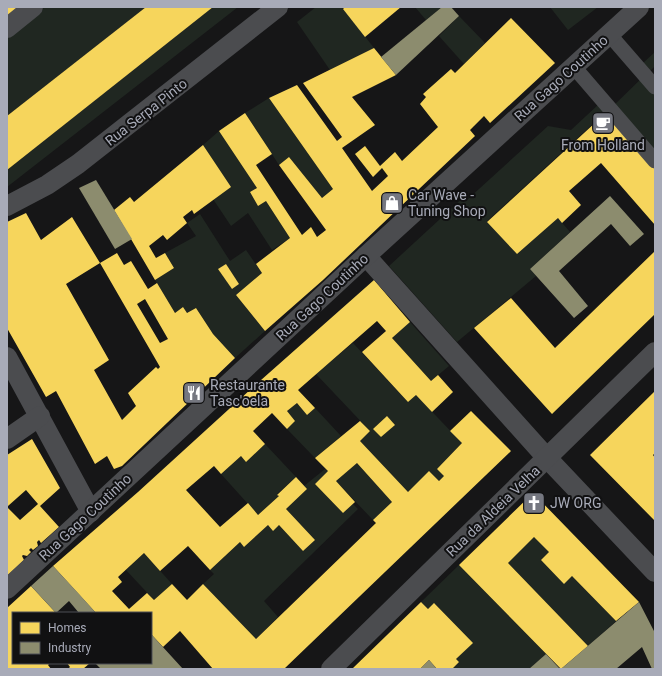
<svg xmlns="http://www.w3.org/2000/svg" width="662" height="676" font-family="Roboto,sans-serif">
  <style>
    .green { fill: #202721; fill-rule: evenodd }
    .homes { fill: #f6d55c; fill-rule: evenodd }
    .industry { fill: #8c8c6e }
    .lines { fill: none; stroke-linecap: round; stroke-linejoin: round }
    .pedestrian { stroke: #4b4c4f; stroke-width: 15 }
    .minor { stroke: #4b4c4f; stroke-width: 20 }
    .labels { text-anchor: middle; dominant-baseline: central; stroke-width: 4; stroke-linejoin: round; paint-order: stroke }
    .street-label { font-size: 14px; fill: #a8abb8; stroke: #111112 }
    .poi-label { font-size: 14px; fill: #a8abb8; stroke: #111112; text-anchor: start }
  </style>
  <rect width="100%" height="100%" fill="#161617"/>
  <g class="green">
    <path d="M45 7H146L7 116V37Z"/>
    <path d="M213 7H238L7 187V170Z"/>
    <path d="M316 7H342L374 48 330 70 297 22Z"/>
    <path d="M415 7H442L426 20Z"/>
    <path d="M550 7H598L568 30Z"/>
    <path d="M459 16 485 43 464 64 439 36Z"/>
    <path d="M655 52V66L650 71 655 78V165L607 111 487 221 517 254 558 218 570 232 530 269 536 276 457 342 389 266 465 196 468 199 548 126 571 130 600 103 608 111 645 75 643 63Z"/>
    <path d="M269 98 333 189 322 198 289 157 279 165 245 113Z"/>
    <path d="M219 131 257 188 250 192 258 206 266 201 290 238 272 250 248 213 231 226 213 199 230 187 203 145Z"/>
    <path d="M200 214 230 261 246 250 262 273 236 295 265 331 235 358 213 334 196 308 187 313 183 307 175 313 155 280 174 268 165 253 196 236 187 223ZM226 264 239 284 232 289 218 269Z"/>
    <path d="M410 322 449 366 431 381 392 338Z"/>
    <path d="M353 343 408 402 416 395 462 443 437 469 444 476 439 481 429 471 408 492 360 441 370 431 316 374ZM387 416 395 425 381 437 373 429Z"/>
    <path d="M297 403 307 415 315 408 341 436 315 458 287 429 295 421 287 411Z"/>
    <path d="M265 444 296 477 277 494 279 496 258 515 221 474 241 456 246 462Z"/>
    <path d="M357 463 392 502 373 520 336 481Z"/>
    <path d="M325 469 328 471 315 484 343 513 353 504 358 509 264 601 278 617 256 639 203 584 214 574 210 570 240 542 244 547 268 525 273 531 279 525 303 551 315 540 286 509 307 489 304 486Z"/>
    <path d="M534 537 549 552 541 560 564 583 572 576 616 621 588 646 508 563Z"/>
    <path d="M144 553 172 584 154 600 126 570Z"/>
    <path d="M459 565 546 654 529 669H452L456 659 472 643 435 604 428 609 421 602Z"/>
  </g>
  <g class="homes">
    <path d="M7 7H22L7 19Z"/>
    <path d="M146 7H213L7 170V116Z"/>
    <path d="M345 7H401L365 37 343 9Z"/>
    <path d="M511 18 555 63 490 123 484 116 470 130 475 136 323 280 265 331 236 295 262 273 256 264 290 238 266 201 258 206 250 192 257 188 219 131 245 113 272 154 256 165 302 235 311 227 317 237 326 230 279 165 289 157 322 198 333 189 269 98 297 85 337 141 342 137 303 83 374 48 396 75 352 97 375 125 342 148 372 191 388 176 382 168 373 177 355 154 365 146 380 166 395 152 402 161 438 127 420 104 426 97 423 94 451 69 455 73Z"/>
    <path d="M608 111 655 165V225L601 163 569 191 581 205 562 223 558 218 517 254 487 222Z"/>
    <path d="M203 145 231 187 194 214 192 210 183 217 187 223 167 240 163 235 149 246 156 258 165 253 174 268 155 280 114 210 130 197 134 202Z"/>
    <path d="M26 213 41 240 72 217 100 263 66 284 109 360 94 370 122 420 136 406 128 393 156 367 158 369 160 367 100 263 117 253 124 265 131 261 148 289 157 283 175 313 183 307 187 313 196 308 213 334 235 358 122 466 114 469 107 456 95 464 56 391 46 397 7 328V222ZM145 299 168 339 160 343 137 304Z"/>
    <path d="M655 251V314L552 414 474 328 511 298 555 348Z"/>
    <path d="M226 264 239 284 232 289 218 269Z"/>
    <path d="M374 280 410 322 392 338 431 381 438 375 453 392 432 412 416 395 408 402 362 352 386 331 377 321 298 390 315 408 307 415 297 403 287 411 295 421 287 429 272 413 253 431 265 444 246 462 241 456 221 474 214 466 186 490 220 527 248 503 258 515 279 496 277 495 296 477 307 489 286 509 315 540 303 551 279 525 273 531 268 525 244 547 240 542 210 570 188 546 160 571 144 553 118 577 122 582 112 591 129 609 147 593 154 600 172 584 187 600 203 584 256 639 376 523 373 520 392 502 357 463 336 481 355 502 343 513 315 484 328 471 315 458 360 421 370 431 360 441 408 492 429 471 439 481 444 476 437 469 462 443 450 431 471 411 511 451 284 669H213L180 631 163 647 151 634V613H96L53 566 138 492 251 389Z"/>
    <path d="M655 391V453L653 455 655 458V521L590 455Z"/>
    <path d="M387 416 395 425 381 437 373 429Z"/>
    <path d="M32 439 60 488 40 506 59 527 41 543 39 540 37 542 38 546 33 550 31 548 29 550 31 552 27 556 23 555 22 556 24 560 7 576V507L20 520 38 504 26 490 8 506 7 505V455Z"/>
    <path d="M533 493 639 602 616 621 572 576 564 584 541 560 549 552 534 537 508 563 588 646 561 669 459 565Z"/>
    <path d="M31 586 56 613H13V663H50L48 665 51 669H7V608Z"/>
    <path d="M421 602 428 609 434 603 473 643 456 659 459 662 452 669H437L429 660 420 669H352Z"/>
    <path d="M67 663H90L83 669H68L70 667Z"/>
  </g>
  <g class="industry">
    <path d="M442 7H451L459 16 396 75 381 57Z"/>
    <path d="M96 180 132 239 115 249 79 188Z"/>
    <path d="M610 196 644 234 630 246 611 224 559 271 588 306 574 318 530 269Z"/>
    <path d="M53 566 79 594 96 613H79L69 601 56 613 31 586Z"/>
    <path d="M639 602 655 633V669H652L642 647 616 669H561Z"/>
    <path d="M151 634 183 669H101L95 663H151Z"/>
    <path d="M546 654 560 669H529Z"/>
    <path d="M429 660 437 669H420Z"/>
  </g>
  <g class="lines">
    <g class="pedestrian">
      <path d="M609 34 655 87"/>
      <path d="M574 67 655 161"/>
    </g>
    <g class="minor">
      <path d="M7 28 33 7"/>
      <path d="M7 206 47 185 78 164 278 7"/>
      <path d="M366 256 547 458 655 572"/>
      <path d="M7 357 91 512"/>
      <path d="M7 439 40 416"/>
      <path d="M7 589 366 256 639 7"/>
      <path d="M331 669 655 352"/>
    </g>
  </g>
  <defs>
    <g id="cafe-square" transform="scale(1.15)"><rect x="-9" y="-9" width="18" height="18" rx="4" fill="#757780" stroke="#111112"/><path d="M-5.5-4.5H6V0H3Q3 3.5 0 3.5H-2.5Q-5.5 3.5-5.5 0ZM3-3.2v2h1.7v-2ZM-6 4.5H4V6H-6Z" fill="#fff"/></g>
    <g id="shop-square" transform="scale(1.15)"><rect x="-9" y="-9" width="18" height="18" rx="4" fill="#757780" stroke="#111112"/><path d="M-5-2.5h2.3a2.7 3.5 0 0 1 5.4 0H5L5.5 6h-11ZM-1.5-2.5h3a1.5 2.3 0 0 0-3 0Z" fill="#fff"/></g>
    <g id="restaurant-square" transform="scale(1.15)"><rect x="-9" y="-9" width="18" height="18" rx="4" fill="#757780" stroke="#111112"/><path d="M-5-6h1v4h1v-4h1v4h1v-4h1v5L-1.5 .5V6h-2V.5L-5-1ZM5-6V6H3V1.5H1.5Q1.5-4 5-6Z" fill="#fff"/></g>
    <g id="church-square" transform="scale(1.15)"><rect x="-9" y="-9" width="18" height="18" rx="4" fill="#757780" stroke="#111112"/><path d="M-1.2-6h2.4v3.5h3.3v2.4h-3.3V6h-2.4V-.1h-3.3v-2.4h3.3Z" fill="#fff"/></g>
  </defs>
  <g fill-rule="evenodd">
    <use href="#cafe-square" x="603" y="123"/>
    <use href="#shop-square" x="392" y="203"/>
    <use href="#restaurant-square" x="194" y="393"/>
    <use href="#church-square" x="534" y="503"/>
  </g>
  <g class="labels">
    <g class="street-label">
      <text transform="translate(561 78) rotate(-42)">Rua Gago Coutinho</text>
      <text transform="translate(146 112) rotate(-38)">Rua Serpa Pinto</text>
      <text transform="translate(322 297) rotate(-43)">Rua Gago Coutinho</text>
      <text transform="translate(493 511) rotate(-44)">Rua da Aldeia Velha</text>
      <text transform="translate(85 517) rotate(-43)">Rua Gago Coutinho</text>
    </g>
    <g class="poi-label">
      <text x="603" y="145" text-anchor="middle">From Holland</text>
      <text x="408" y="195">Car Wave -<tspan x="408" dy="16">Tuning Shop</tspan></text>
      <text x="210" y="385">Restaurante<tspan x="210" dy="16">Tasc'oela</tspan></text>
      <text x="550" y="503">JW ORG</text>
    </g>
  </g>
  <rect width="662" height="676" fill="none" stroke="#a8abb8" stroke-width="16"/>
  <rect x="12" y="612" width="140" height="52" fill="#111112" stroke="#4d4f54"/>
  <rect x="20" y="622" width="20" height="12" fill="#f6d55c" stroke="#4d4f54"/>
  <text x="48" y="632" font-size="12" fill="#a8abb8">Homes</text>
  <rect x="20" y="642" width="20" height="12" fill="#8c8c6e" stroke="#4d4f54"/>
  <text x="48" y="652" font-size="12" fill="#a8abb8">Industry</text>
</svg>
